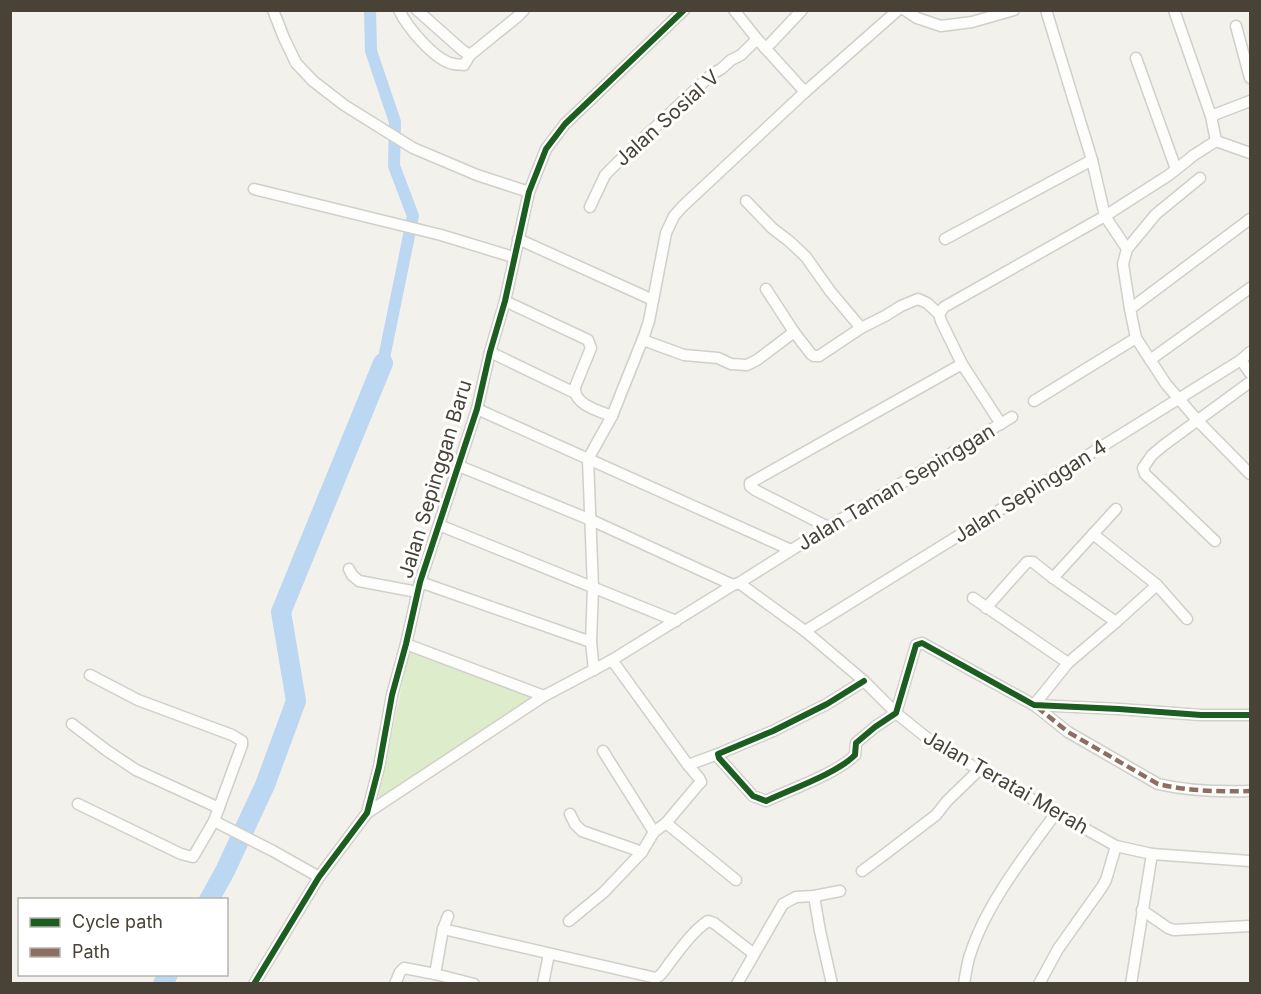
<svg xmlns="http://www.w3.org/2000/svg" width="1261" height="994" font-family="Inter,sans-serif">
  <style>
    .green { fill: #ddedcb }
    .lines { fill: none; stroke-linecap: round; stroke-linejoin: round }
    .canal { stroke: #bbd7f1; stroke-width: 12 }
    .river { stroke: #bbd7f1; stroke-width: 20 }
    .minor-casing { stroke: #d0cfc9; stroke-width: 13 }
    .minor { stroke: #fdfdfc; stroke-width: 10 }
    .quiet { stroke: #8d6e63; stroke-width: 4.5; stroke-dasharray: 9 4.5; stroke-linecap: butt }
    .cycleway-casing { stroke: #fff; stroke-width: 10 }
    .cycleway { stroke: #1b5e20; stroke-width: 6 }
    .labels { text-anchor: middle; dominant-baseline: central; stroke-width: 6; stroke-linejoin: round; paint-order: stroke }
    .street-label { font-size: 20px; fill: #494337; stroke: #fff }
  </style>
  <rect width="100%" height="100%" fill="#f2f1ec"/>
  <path class="green" d="M409 651 532 697 378 800Z"/>
  <g class="lines">
    <path class="canal" d="M370 10 371 51 395 122 394 166 413 216 383 363"/>
    <g class="river">
      <path d="M209 900 225 871 265 785 296 701 281 612 383 363"/>
      <path d="M163 984 168 974"/>
    </g>
    <g class="minor-casing">
      <g id="minor">
        <path d="M273 10 284 38 296 63 313 81 344 105 413 148 477 175 529 192"/>
        <path d="M399 10C407 27 435 61 454 64 457 65 461 64 464 65L470 55"/>
        <path d="M417 10 462 50 470 55 517 17 524 10"/>
        <path d="M734 10 757 39 805 92 898 10"/>
        <path d="M905 10 917 18 941 26 972 22 1014 10"/>
        <path d="M1174 10 1211 116 1216 141"/>
        <path d="M1236 26 1250 78"/>
        <path d="M765 48 771 43 802 10"/>
        <path d="M1136 58 1176 169"/>
        <path d="M1211 116 1250 101"/>
        <path d="M1250 153 1216 141 1194 155 1169 175 1105 216 1127 249 1123 264 1130 309 1136 338 1166 384 1198 421 1250 474"/>
        <path d="M254 189 441 235 513 257"/>
        <path d="M746 201 772 228 789 241 806 257 830 291 861 328 885 316 901 306 918 299 927 303 939 314"/>
        <path d="M590 207 605 175 617 163 712 74 721 69 731 60 741 55 757 39"/>
        <path d="M518 239 653 300"/>
        <path d="M945 239 1092 160"/>
        <path d="M1127 249 1156 214 1200 178"/>
        <path d="M766 289 794 332 811 354 814 356H819L861 328"/>
        <path d="M505 301 588 340 591 348 575 387C573 404 598 411 612 416"/>
        <path d="M1130 309 1250 219"/>
        <path d="M643 340 684 355 718 358 731 364 747 365 757 360 794 332"/>
        <path d="M490 352 575 393"/>
        <path d="M1150 360 1250 288"/>
        <path d="M1241 360 1250 373"/>
        <path d="M1034 401 1136 338"/>
        <path d="M477 409 791 550"/>
        <path d="M1001 424 962 364 941 321 939 314 944 307 1105 216 1092 160 1046 10"/>
        <path d="M459 466 591 520 733 585"/>
        <path d="M439 525 676 621"/>
        <path d="M828 527 755 490 750 486V483L962 364"/>
        <path d="M1093 534 1157 585 1187 619"/>
        <path d="M1215 541 1145 474 1143 468 1152 455 1164 445 1250 382"/>
        <path d="M349 569 352 575 359 581 417 592"/>
        <path d="M1053 578 1116 509"/>
        <path d="M420 582 591 642"/>
        <path d="M739 583 805 631 864 681 896 713 937 746 1116 846 1152 854 1250 861"/>
        <path d="M1157 585 1116 622 1068 663 1034 705 1068 732 1158 784C1188 791 1220 792 1250 791"/>
        <path d="M973 598 1068 663"/>
        <path d="M986 608 1027 562H1033L1053 578 1116 622"/>
        <path d="M805 631 1241 360 1250 352"/>
        <path d="M406 644 544 696"/>
        <path d="M612 660 688 765 718 754"/>
        <path d="M594 670 591 642 593 588 588 459 612 416 644 336 649 321 666 233 674 216 683 206 805 92"/>
        <path d="M864 681 827 704 773 731 718 754 719 758 753 796 766 801C791 789 836 774 855 755L856 743 875 727 896 713 916 645 922 643 1034 705 1119 709 1201 715H1250"/>
        <path d="M72 724 106 750 136 770 219 808"/>
        <path d="M603 751 654 832"/>
        <path d="M78 804 181 854 193 857 214 821 242 745V741L232 735 138 700 90 675"/>
        <path d="M367 813 544 696 612 660 733 585 739 583 828 527 1012 417"/>
        <path d="M570 814 575 824 582 831 642 852"/>
        <path d="M214 821 273 851 319 877"/>
        <path d="M666 823 736 880"/>
        <path d="M862 871 885 854 936 815 947 801 979 770"/>
        <path d="M814 896 820 931 832 984"/>
        <path d="M1142 910 1168 928 1174 930 1250 926"/>
        <path d="M448 916 443 929 435 974 474 984"/>
        <path d="M569 921 604 892 642 852 654 832 666 823 698 785 701 782 699 778 688 765"/>
        <path d="M443 929 656 978C663 975 666 967 671 961 682 947 693 931 708 921L714 923 754 954"/>
        <path d="M254 984 319 877 367 813 379 767 392 695 406 644 420 582 477 409 490 352 505 301 529 192 546 149 565 124 684 10"/>
        <path d="M395 984 400 972 404 968 435 974"/>
        <path d="M543 984 549 954"/>
        <path d="M737 984 783 904 796 897 814 896 840 891"/>
        <path d="M964 984C966 973 967 962 971 952 987 903 1026 854 1056 813"/>
        <path d="M1039 984 1058 949 1102 887 1106 880 1116 846"/>
        <path d="M1131 984 1152 854"/>
      </g>
    </g>
    <use href="#minor" class="minor"/>
    <path class="quiet" d="M1037 707 1068 732 1158 784C1188 791 1220 792 1250 791"/>
    <g class="cycleway-casing">
      <g id="cycleway">
        <path d="M864 681 827 704 773 731 718 754 719 758 753 796 766 801C791 789 836 774 855 755L856 743 875 727 896 713 916 645 922 643 1034 705 1119 709 1201 715H1250"/>
        <path d="M254 984 319 877 367 813 379 767 392 695 406 644 420 582 477 409 490 352 505 301 529 192 546 149 565 124 684 10"/>
      </g>
    </g>
    <use href="#cycleway" class="cycleway"/>
  </g>
  <g class="labels">
    <g class="street-label">
      <text transform="translate(667 118) rotate(-42)">Jalan Sosial V</text>
      <text transform="translate(435 479) rotate(-73)">Jalan Sepinggan Baru</text>
      <text transform="translate(896 487) rotate(-31)">Jalan Taman Sepinggan</text>
      <text transform="translate(1030 491) rotate(-32)">Jalan Sepinggan 4</text>
      <text transform="translate(1006 782) rotate(30)">Jalan Teratai Merah</text>
    </g>
  </g>
  <rect width="1261" height="994" fill="none" stroke="#494337" stroke-width="24"/>
  <rect x="18" y="898" width="210" height="78" fill="#ffffff" stroke="#b6b4af" stroke-width="1.5"/>
  <rect x="30" y="918" width="30" height="9" fill="#1b5e20" stroke="#b6b4af" stroke-width="1.5"/>
  <text x="72" y="928" font-size="18" fill="#494337">Cycle path</text>
  <rect x="30" y="948" width="30" height="9" fill="#8d6e63" stroke="#b6b4af" stroke-width="1.5"/>
  <text x="72" y="958" font-size="18" fill="#494337">Path</text>
</svg>
